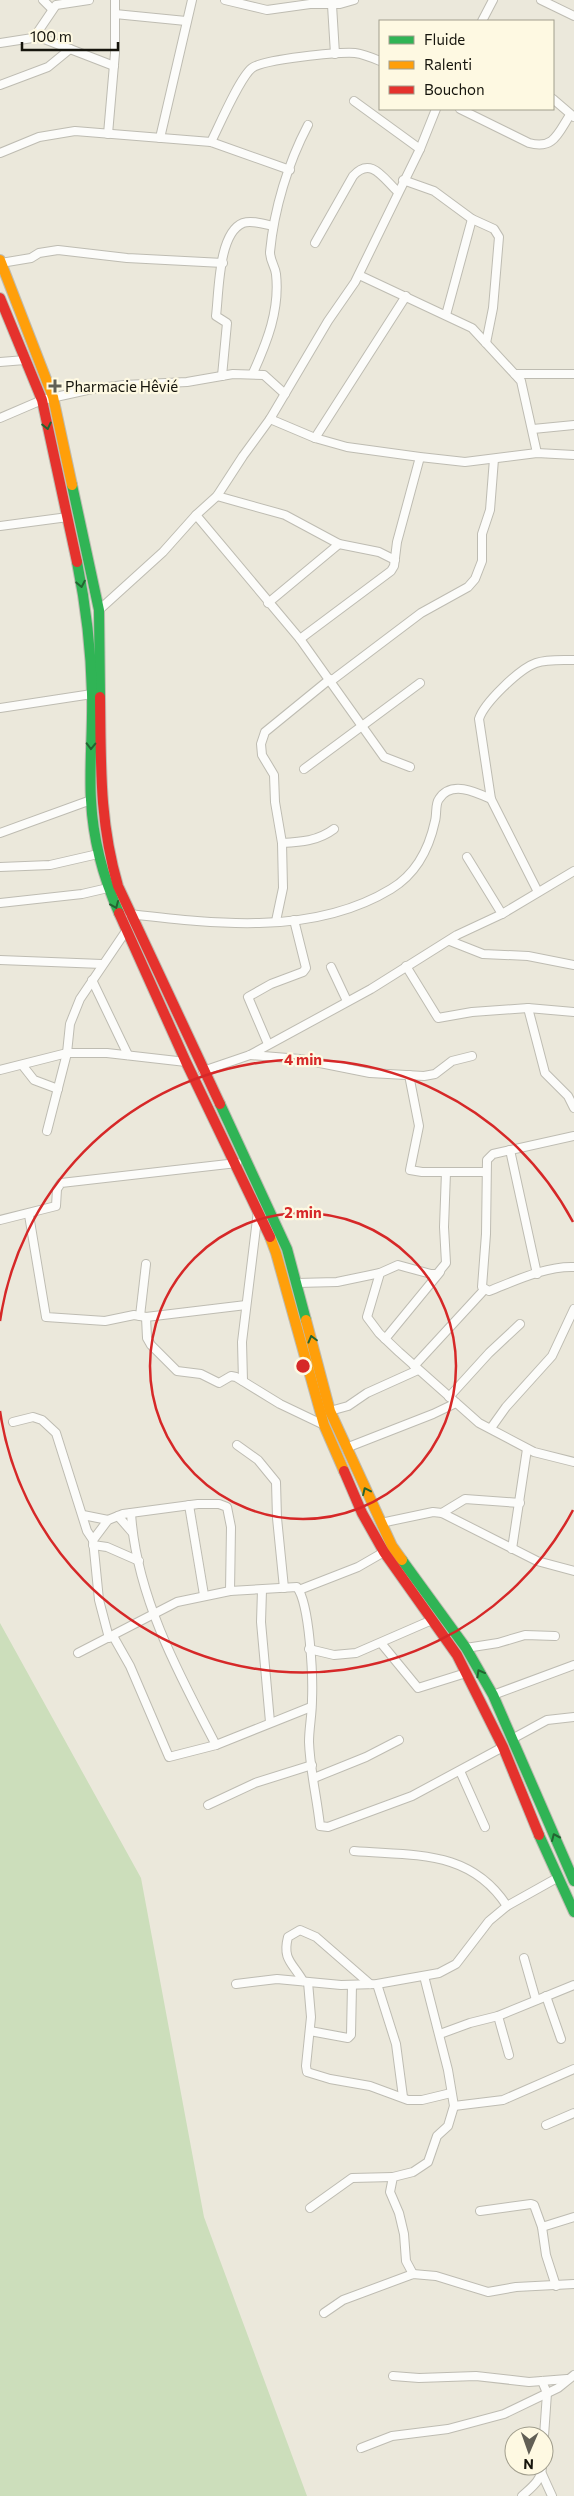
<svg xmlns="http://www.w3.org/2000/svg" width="574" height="2496" font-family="Commissioner,sans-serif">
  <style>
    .green { fill: #ccdebb }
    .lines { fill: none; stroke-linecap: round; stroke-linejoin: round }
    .street-casing { stroke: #bebcb2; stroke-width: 10 }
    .fast-casing { stroke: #bebcb2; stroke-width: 12 }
    .slow-casing { stroke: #bebcb2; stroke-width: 12 }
    .jam-casing { stroke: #bebcb2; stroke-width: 12 }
    .street { stroke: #fcfcfa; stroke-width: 8 }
    .fast { stroke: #30b455; stroke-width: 10 }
    .slow { stroke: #ff9f0a; stroke-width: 10 }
    .jam { stroke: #e5322d; stroke-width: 10 }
    .oneway { stroke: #236431 }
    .ring { fill: none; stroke: #d62828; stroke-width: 2.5 }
    .poi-dot { fill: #615f55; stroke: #fef9e2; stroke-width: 2 }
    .labels { text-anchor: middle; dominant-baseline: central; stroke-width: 4.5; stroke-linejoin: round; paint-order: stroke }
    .poi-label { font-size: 15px; fill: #16150d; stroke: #fef9e2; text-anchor: start }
    .centre { fill: #d62828; stroke: #fef9e2; stroke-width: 2.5 }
    .ring-label { font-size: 15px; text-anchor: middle; font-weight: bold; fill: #d62828; stroke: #fef9e2; stroke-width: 4.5; stroke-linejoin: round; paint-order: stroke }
  </style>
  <rect width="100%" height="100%" fill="#ebe8db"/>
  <path class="green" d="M0 1623 141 1878 204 2217 307 2496H0Z"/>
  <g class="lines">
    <g class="street-casing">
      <g id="street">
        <path d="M43 0 52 9"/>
        <path d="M225 0 267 10 310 4H340L354 0"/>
        <path d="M541 0 574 16"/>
        <path d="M332 5 335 54"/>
        <path d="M115 14 186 21"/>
        <path d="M482 21 493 0"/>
        <path d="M35 36 56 5 89 0"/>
        <path d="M0 43 39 37 114 66"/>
        <path d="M0 85 48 67 70 49"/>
        <path d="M553 99 574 117"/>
        <path d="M354 101 420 149"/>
        <path d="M460 109 529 143C554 150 558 133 570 115"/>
        <path d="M108 134 115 53V0"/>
        <path d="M160 138 192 0"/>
        <path d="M211 142C219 126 240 77 252 68 264 59 338 52 355 53 363 54 373 58 380 61"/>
        <path d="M0 153 39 137 75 131 211 142 290 170"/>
        <path d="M403 180 434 191 472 219 494 229 499 237 493 308 486 343"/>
        <path d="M315 243 353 176C371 156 383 178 398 192"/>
        <path d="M1 263 31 258 39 253 58 250 127 258 223 263"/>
        <path d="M359 275 472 328 521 381 537 453"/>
        <path d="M446 315 472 219"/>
        <path d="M0 362 25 360"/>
        <path d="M253 373C267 342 280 310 276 274 275 266 270 261 270 252 274 209 288 163 308 125"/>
        <path d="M515 374H574"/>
        <path d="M222 376 227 323 216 316C219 293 218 233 243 223 252 220 264 224 273 226"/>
        <path d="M0 418 42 400 92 389 124 385 187 382 233 374 264 375 285 394"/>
        <path d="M270 419 315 438 347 447 420 457 465 462 537 453 574 455"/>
        <path d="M533 429 574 425"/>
        <path d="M315 438 406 296"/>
        <path d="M217 496 285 515 339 544 379 552 395 560"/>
        <path d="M196 515 300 639 384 757 410 767"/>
        <path d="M0 526 68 517"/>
        <path d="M268 603 339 544"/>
        <path d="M99 610 163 552 196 515 217 496 243 456 270 419 328 321 355 282 420 149 436 109"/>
        <path d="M300 639 391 571 394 566 397 542 420 457"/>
        <path d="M331 681 421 613 468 587 475 579 482 561V534L490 510 494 459"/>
        <path d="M0 708 92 694"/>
        <path d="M304 769 420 683"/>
        <path d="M0 833 91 800"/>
        <path d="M282 843C301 842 318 841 334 829"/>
        <path d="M467 857 502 914"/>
        <path d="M0 867 50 865 98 854"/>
        <path d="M538 892 491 799 479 719C484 703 519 669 536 663 547 659 562 660 574 660"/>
        <path d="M0 903 82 894 108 888"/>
        <path d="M130 914C215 924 314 936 391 889 416 874 429 849 435 821 437 814 435 804 439 799 451 780 476 792 491 799"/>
        <path d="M276 921 283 888 282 843 275 802 274 775 262 755 261 744 265 732 330 679"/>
        <path d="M450 941 483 954 528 956 574 965"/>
        <path d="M0 960 102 964"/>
        <path d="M406 966 438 1018 472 1012 528 1008 574 1012"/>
        <path d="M331 967 347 1001"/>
        <path d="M92 980 128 1055"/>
        <path d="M528 1008 545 1073 568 1096 574 1108"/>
        <path d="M268 1044 248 997 271 984 303 972 306 968 294 920"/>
        <path d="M250 1055 300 1059 370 1073 424 1076 435 1074 452 1061 472 1056"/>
        <path d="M23 1066 34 1080 58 1089"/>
        <path d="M0 1070 67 1053H107L186 1062"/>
        <path d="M203 1071 250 1055 371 989 457 935 502 914 574 871"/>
        <path d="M409 1075 419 1126 410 1170 422 1172H486"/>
        <path d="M47 1131 67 1053 70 1024 80 999 126 931"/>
        <path d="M574 1136 493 1154 487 1160 486 1234 482 1287 489 1291C515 1281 545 1266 574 1267"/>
        <path d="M510 1150 537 1274"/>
        <path d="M446 1172 444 1227 446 1263 437 1274H431L398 1265 380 1273 367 1317 379 1333 399 1352 479 1423 534 1452 574 1462"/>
        <path d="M29 1215 46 1317 105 1321 134 1315 146 1317 246 1305"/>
        <path d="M0 1220 56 1206 57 1189 61 1183 237 1163"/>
        <path d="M297 1283 337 1282 380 1273"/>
        <path d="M140 1316 146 1264"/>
        <path d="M146 1317 147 1338 151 1345 177 1371 201 1374 219 1383 231 1376 236 1377 280 1404 324 1425"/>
        <path d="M385 1339 440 1272"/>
        <path d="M414 1366 484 1290"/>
        <path d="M243 1381 242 1342 258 1211"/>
        <path d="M449 1397 489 1353 520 1324"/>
        <path d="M330 1411 348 1406 367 1393 418 1370"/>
        <path d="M13 1422 33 1417 42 1420 56 1433 87 1531 93 1540"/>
        <path d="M491 1428 506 1407 552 1356 574 1309"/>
        <path d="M237 1445 258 1460 276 1482 277 1518 284 1588"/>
        <path d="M346 1448 433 1414 456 1403"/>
        <path d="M189 1505 204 1595"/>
        <path d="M131 1513C136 1595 178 1673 216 1745"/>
        <path d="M442 1513 465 1499 520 1503"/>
        <path d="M83 1515 108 1520"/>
        <path d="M118 1516 132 1532"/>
        <path d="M381 1523 433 1512 442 1513 537 1561 574 1571"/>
        <path d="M93 1545 107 1547 139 1561"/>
        <path d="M512 1549 527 1449"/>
        <path d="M262 1590 261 1622 270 1722"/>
        <path d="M299 1590 358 1567 384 1552"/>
        <path d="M113 1636 130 1666 169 1757 216 1745 311 1707"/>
        <path d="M109 1638 99 1600 93 1540 108 1520 123 1514 198 1504H219L227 1507 231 1527 230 1591"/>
        <path d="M381 1643 418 1688 466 1673"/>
        <path d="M466 1648 498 1643 525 1635 555 1636"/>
        <path d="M309 1649 334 1655 356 1653 432 1620"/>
        <path d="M78 1653 177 1602 230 1591 297 1587C310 1605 313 1677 312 1700 312 1715 309 1728 309 1742 310 1770 317 1798 320 1826L328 1827 412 1796 503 1747"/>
        <path d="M493 1695 574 1665"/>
        <path d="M512 1739 547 1720 574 1717"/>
        <path d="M460 1771 485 1827"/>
        <path d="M314 1778 366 1757 399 1740"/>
        <path d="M208 1805 255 1783 312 1765"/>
        <path d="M354 1851C414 1856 470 1849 507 1906"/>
        <path d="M524 1958 536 2000"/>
        <path d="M303 1981C293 1963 282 1960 288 1937L300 1930 316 1937 370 1984"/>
        <path d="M308 1982 311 2017 306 2066 307 2072 330 2079 370 2086 408 2100H422L451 2093"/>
        <path d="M236 1984 277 1979 341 1985 377 1984 439 1973 456 1964 489 1921 507 1906 557 1878"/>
        <path d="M377 1984 396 2044 403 2097"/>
        <path d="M546 1996 561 2039"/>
        <path d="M498 2016 509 2055"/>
        <path d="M310 2031 348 2038 351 2035 352 1985"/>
        <path d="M440 2034 470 2023 498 2016 574 1985"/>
        <path d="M454 2106 503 2100 574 2069"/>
        <path d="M546 2125 574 2113"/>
        <path d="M310 2208 352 2178 393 2177"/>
        <path d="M480 2211 531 2204 534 2205 542 2227 574 2217"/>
        <path d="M542 2227 546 2255 556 2286"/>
        <path d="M413 2274 406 2261 404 2234 399 2213 390 2192 393 2177 413 2172 428 2162 437 2136 448 2126 454 2106 448 2070 424 1976"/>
        <path d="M324 2313 343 2300 413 2274 436 2276 488 2292 516 2287 574 2284"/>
        <path d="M393 2376 419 2378 476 2376 529 2382 567 2379"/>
        <path d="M542 2381 547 2393 544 2436"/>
        <path d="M361 2448 392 2436 448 2429 504 2414 558 2388 574 2375"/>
        <path d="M542 2474 552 2496"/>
        <path d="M522 2496C532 2487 542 2480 542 2466"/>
      </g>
    </g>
    <g class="fast-casing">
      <g id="fast">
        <path d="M72 485 99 610 100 697"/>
        <path d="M77 562C86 606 91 649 92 694 93 729 89 765 91 800 93 840 103 877 119 913"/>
        <path d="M220 1104 287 1249 306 1320"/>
        <path d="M402 1560 466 1648 493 1695 574 1881"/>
        <path d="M539 1835 574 1912"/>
      </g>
    </g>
    <g class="slow-casing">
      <g id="slow">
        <path d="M0 260 53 397 72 485"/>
        <path d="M270 1237 276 1253 324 1425 344 1471"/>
        <path d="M306 1320 330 1411 392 1546 402 1560"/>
      </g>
    </g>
    <g class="jam-casing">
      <g id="jam">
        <path d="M0 298 42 400 77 562"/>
        <path d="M100 697C101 764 99 821 118 886L220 1104"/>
        <path d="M119 913 186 1062 270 1237"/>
        <path d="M344 1471 362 1513 384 1552 457 1655 503 1747 539 1835"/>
      </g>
    </g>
    <use href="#street" class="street"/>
    <use href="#fast" class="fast"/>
    <use href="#slow" class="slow"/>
    <use href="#jam" class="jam"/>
  </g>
  <defs><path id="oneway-chevron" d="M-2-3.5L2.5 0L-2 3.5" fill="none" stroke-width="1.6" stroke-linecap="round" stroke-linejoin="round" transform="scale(1.25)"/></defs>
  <g class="oneway">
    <use href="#oneway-chevron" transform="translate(47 426) rotate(77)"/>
    <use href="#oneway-chevron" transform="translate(81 584) rotate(79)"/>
    <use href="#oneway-chevron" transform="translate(91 746) rotate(91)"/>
    <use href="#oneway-chevron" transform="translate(115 905) rotate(67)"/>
    <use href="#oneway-chevron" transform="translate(312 1339) rotate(-105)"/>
    <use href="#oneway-chevron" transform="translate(366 1491) rotate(-115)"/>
    <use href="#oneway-chevron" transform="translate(480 1673) rotate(-119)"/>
    <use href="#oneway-chevron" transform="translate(555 1837) rotate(-114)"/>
  </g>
  <g class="ring">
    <circle cx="303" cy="1366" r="153"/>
    <path d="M573 1510A306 306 0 0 1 0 1411M0 1321A306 306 0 0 1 573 1222"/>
  </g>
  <path class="poi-dot" d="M52.5 378.5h5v5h5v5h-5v5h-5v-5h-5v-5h5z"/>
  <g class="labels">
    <g class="poi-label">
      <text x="65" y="386">Pharmacie Hêvié</text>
    </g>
  </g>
  <circle cx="303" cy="1366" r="8" class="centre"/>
  <g class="ring-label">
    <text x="303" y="1065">4 min</text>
    <text x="303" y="1218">2 min</text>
  </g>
  <rect x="379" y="20" width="175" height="90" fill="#fef9e2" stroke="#a19e8d"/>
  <rect x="389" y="36" width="25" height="8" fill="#30b455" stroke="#a19e8d"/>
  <text x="424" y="45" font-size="15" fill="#16150d">Fluide</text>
  <rect x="389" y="61" width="25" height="8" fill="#ff9f0a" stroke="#a19e8d"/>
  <text x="424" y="70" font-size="15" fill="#16150d">Ralenti</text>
  <rect x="389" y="86" width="25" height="8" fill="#e5322d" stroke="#a19e8d"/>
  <text x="424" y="95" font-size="15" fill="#16150d">Bouchon</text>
  <g transform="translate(529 2451) rotate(182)"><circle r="24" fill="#fef9e2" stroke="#a19e8d"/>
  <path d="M0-4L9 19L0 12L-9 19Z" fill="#615f55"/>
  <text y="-8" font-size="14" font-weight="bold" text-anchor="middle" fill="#16150d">N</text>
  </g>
  <path d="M22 42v8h96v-8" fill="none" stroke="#16150d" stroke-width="2.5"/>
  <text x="30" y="42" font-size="15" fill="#16150d" stroke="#fef9e2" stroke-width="4" paint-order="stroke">100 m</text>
</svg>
